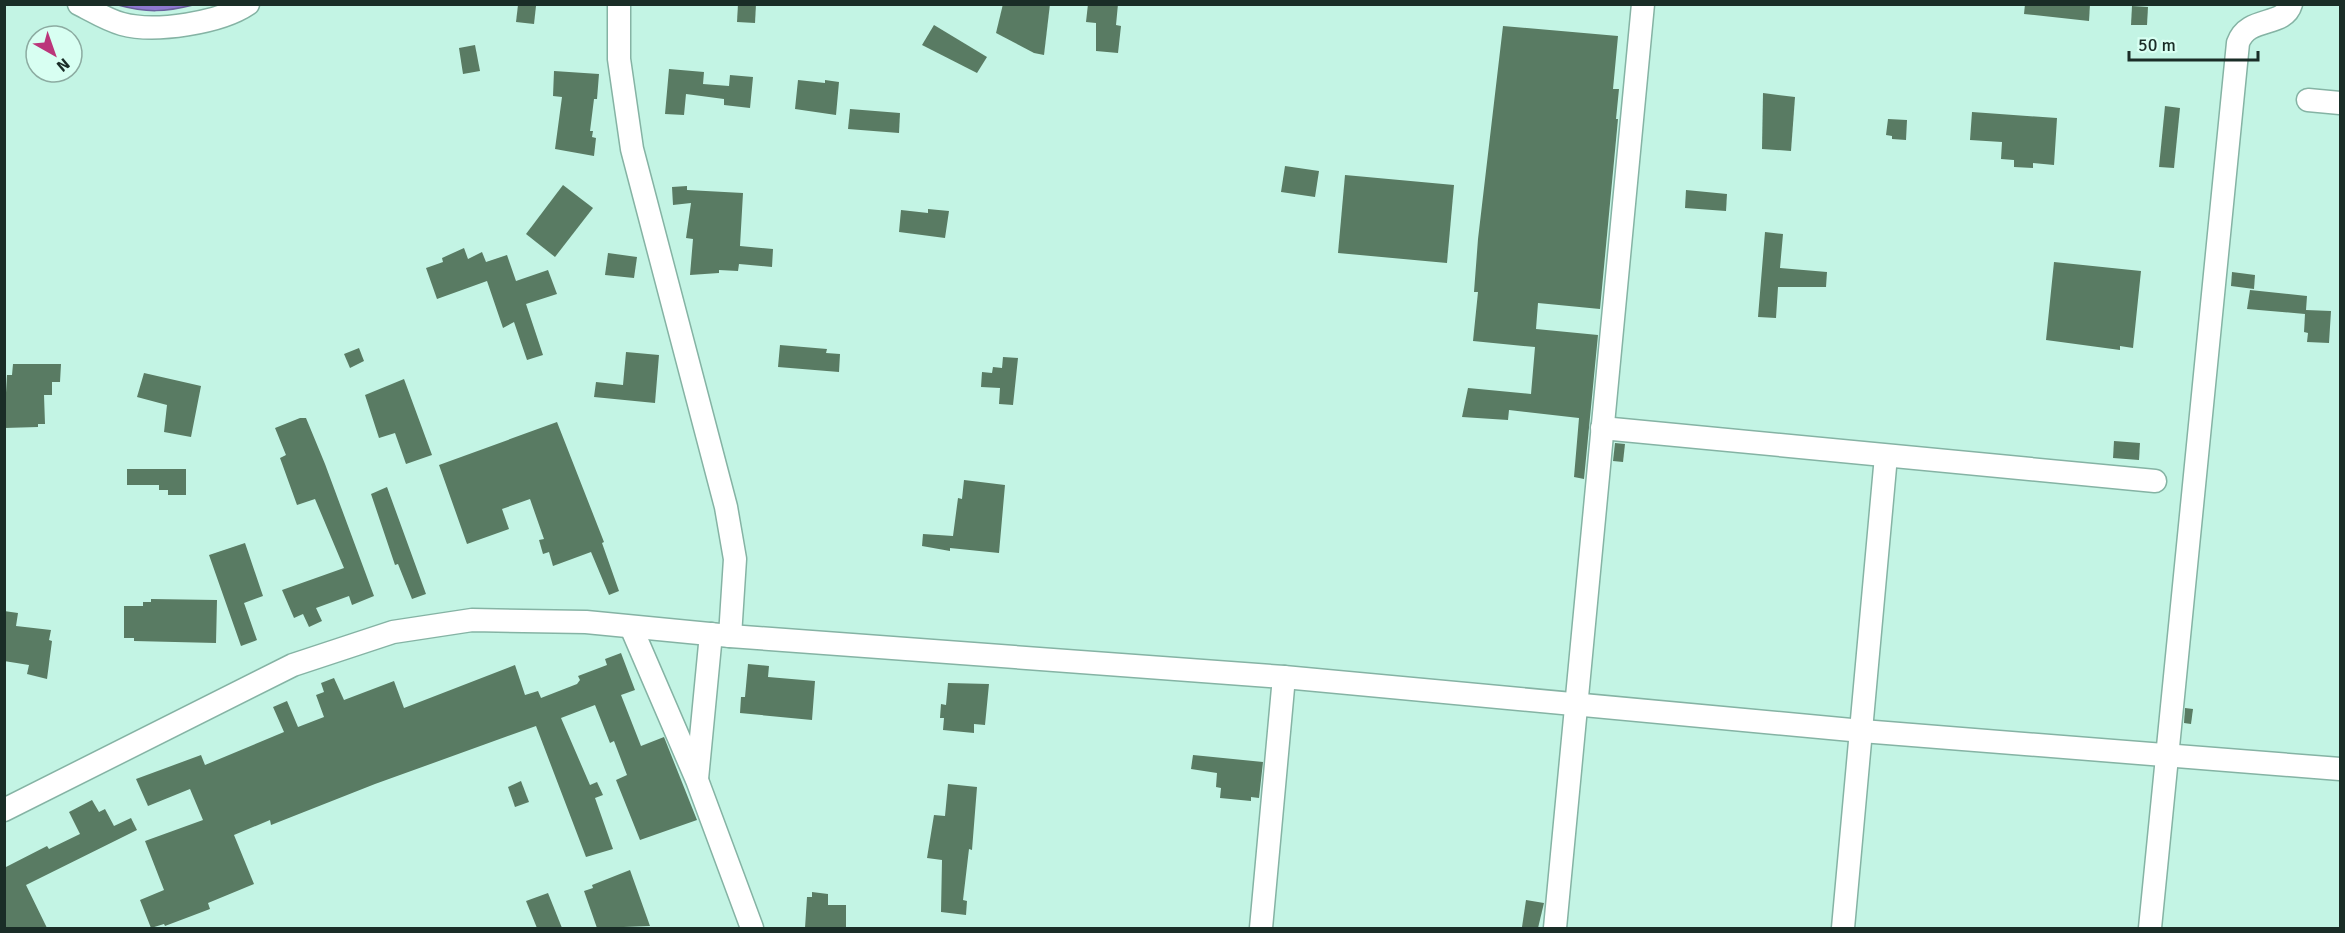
<svg xmlns="http://www.w3.org/2000/svg" width="2345" height="933" font-family="Signika,sans-serif">
  <style>
    .water { fill: #8e78d1; stroke: #6b629e; stroke-width: 1.5 }
    .building { fill: #597b63 }
    .lines { fill: none; stroke-linecap: round; stroke-linejoin: round }
    .minor-casing { stroke: #85b3a4; stroke-width: 25 }
    .minor { stroke: #fff; stroke-width: 22 }
  </style>
  <rect width="100%" height="100%" fill="#c3f4e4"/>
  <path class="water" d="M118 5 193 4V5C165 12 147 13 118 5Z"/>
  <g class="building">
    <path d="M738 4H756L755 23 737 22Z"/>
    <path d="M1003 4H1050L1044 55 1034 53 996 33Z"/>
    <path d="M1088 4H1118L1116 25 1121 26 1118 53 1096 51V23L1086 22Z"/>
    <path d="M2025 4H2090L2089 21 2024 14Z"/>
    <path d="M518 5 536 6 534 24 516 22Z"/>
    <path d="M2132 6 2148 7 2147 25H2131Z"/>
    <path d="M934 25 987 57 977 73 922 45Z"/>
    <path d="M1503 26 1618 36 1613 89H1619L1616 119H1618L1600 309 1538 303 1536 329 1598 335 1584 479 1574 477 1579 418 1509 410 1508 420 1462 417 1468 388 1531 394 1535 347 1473 341 1478 292H1474L1478 239Z"/>
    <path d="M475 45 480 71 463 74 459 48Z"/>
    <path d="M669 69 704 72 703 84 729 86 730 75 753 77 750 108 724 105V99L686 94 684 115 665 114Z"/>
    <path d="M554 71 599 74 597 99H594L590 131H593L592 137 596 138 594 156 555 149 562 97 553 96Z"/>
    <path d="M798 80 825 83V80L839 82 836 115 795 109Z"/>
    <path d="M1763 93 1795 97 1791 151 1762 149Z"/>
    <path d="M2165 106 2180 108 2174 168 2159 167Z"/>
    <path d="M850 109 900 113 899 133 848 129Z"/>
    <path d="M1972 112 2057 118 2054 165 2033 163V168L2014 167V160L2001 159 2002 142 1970 140Z"/>
    <path d="M1888 119 1907 120 1906 140 1892 139V136L1886 135Z"/>
    <path d="M1285 166 1319 171 1315 197 1281 192Z"/>
    <path d="M1345 175 1454 185 1447 263 1338 253Z"/>
    <path d="M563 185 593 208 555 257 526 234Z"/>
    <path d="M687 186V190L743 193 740 246 773 249 772 267 739 264 738 271 719 270V273L690 275 693 239 686 238 691 203 673 205 672 187Z"/>
    <path d="M1686 190 1727 194 1726 211 1685 208Z"/>
    <path d="M928 209 949 211 945 238 899 232 901 210 928 213Z"/>
    <path d="M1765 232 1783 234 1780 268 1827 272 1826 287H1778L1776 318 1758 317Z"/>
    <path d="M464 248 468 259 482 252 486 262 507 255 516 281 548 270 557 294 526 304 543 355 527 360 514 322 503 328 487 281 437 299 426 268 443 262 442 258Z"/>
    <path d="M608 253 637 257 634 278 605 275Z"/>
    <path d="M2054 262 2141 271 2133 348 2120 346V350L2046 340Z"/>
    <path d="M2232 272 2255 275 2254 289 2231 286Z"/>
    <path d="M2250 290 2307 296 2306 310 2331 311 2329 343 2307 342 2308 333 2304 332 2305 314 2247 309Z"/>
    <path d="M780 345 827 349 826 353 840 354 839 372 778 367Z"/>
    <path d="M359 348 364 361 350 368 344 354Z"/>
    <path d="M626 352 659 355 655 403 594 397 596 382 623 385Z"/>
    <path d="M1003 357 1018 358 1013 405 999 404 1000 388 981 387 982 372 992 373 993 367 1002 368Z"/>
    <path d="M13 364H61L60 382H52V395H44L45 424H38V427L4 428 7 375H12Z"/>
    <path d="M144 373 201 386 191 437 164 432 167 405 137 397Z"/>
    <path d="M404 379 432 455 406 464 395 433 379 438 365 395Z"/>
    <path d="M300 418H306L325 464 374 596 352 605 349 596 316 608 322 621 309 627 303 614 294 618 282 590 344 568 315 499 297 505 280 458 286 455 275 428Z"/>
    <path d="M557 422 604 542 602 543 619 591 609 595 591 552 553 566 549 552 543 554 539 540 544 539 530 499 502 509 509 529 467 544 439 465Z"/>
    <path d="M2114 441 2140 443 2139 460 2113 458Z"/>
    <path d="M1615 443 1625 444 1623 462 1613 461Z"/>
    <path d="M127 469H186V495H168V490H159V485H127Z"/>
    <path d="M964 480 1005 485 999 553 950 548V551L922 546 923 534 953 536 958 498 962 499Z"/>
    <path d="M387 487 426 594 412 599 398 564 395 565 371 494Z"/>
    <path d="M245 543 263 596 244 603 257 640 241 646 209 555Z"/>
    <path d="M151 599 217 600 216 643 134 641V638H124V606H143V602H151Z"/>
    <path d="M4 611 18 613 16 626 51 630 49 640 52 641 47 679 27 674 29 665 4 661Z"/>
    <path d="M621 653 635 690 621 695 641 746 664 737 697 820 640 840 616 780 627 775 614 741 610 743 595 705 561 718 590 785 597 782 603 795 595 798 613 849 586 857 536 726 375 784 271 825 270 820 234 835 254 884 208 903 210 909 165 926 164 924 151 928 140 900 164 890 145 841 203 820 190 789 148 806 136 779 201 755 205 765 284 732 273 707 287 701 298 727 324 717 316 695 324 692 321 683 334 678 344 700 394 681 404 708 515 665 525 695 538 691 541 698 577 684 580 680 578 676 607 665 605 659Z"/>
    <path d="M748 664 769 666 768 677 815 681 812 720 740 713 741 697H745Z"/>
    <path d="M948 683 989 684 985 725 974 724V733L943 730 944 718H940L941 704 946 705Z"/>
    <path d="M2185 708 2193 709 2191 724 2184 723Z"/>
    <path d="M1193 755 1263 762 1259 798 1251 797V801L1220 798 1221 788 1216 787 1217 773 1191 769Z"/>
    <path d="M521 781 529 802 515 807 508 787Z"/>
    <path d="M948 784 977 787 972 850 969 849 963 900 967 901 966 915 941 912 942 860 927 858 934 815 945 816Z"/>
    <path d="M92 800 99 812 105 809 114 826 131 818 137 830 26 885 47 928H4V868L47 846 49 849 80 834 69 812Z"/>
    <path d="M630 870 650 926 597 928 584 891 593 888 592 885Z"/>
    <path d="M812 892 828 894V905H846V928H805L807 897H812Z"/>
    <path d="M548 893 562 928H537L526 901Z"/>
    <path d="M1526 900 1544 903 1538 928 1522 927Z"/>
  </g>
  <g class="lines">
    <g class="minor-casing">
      <g id="minor">
        <path d="M79 4C93 11 107 20 122 24 155 33 220 23 248 4"/>
        <path d="M619 4V59L632 149 726 507 735 559 730 636"/>
        <path d="M2308 100 2340 103"/>
        <path d="M1602 428 2155 481"/>
        <path d="M631 627 697 780 752 928"/>
        <path d="M697 779 711 634"/>
        <path d="M4 810 293 665 393 632 472 620 586 622 730 636 1284 677 1862 731 2340 769"/>
        <path d="M1261 928 1284 677"/>
        <path d="M1555 928 1643 4"/>
        <path d="M1843 928 1886 456"/>
        <path d="M2150 928 2238 43C2248 15 2284 28 2291 4"/>
      </g>
    </g>
    <use href="#minor" class="minor"/>
  </g>
  <rect width="2345" height="933" fill="none" stroke="#1a2d27" stroke-width="12"/>
  <g transform="translate(54 54) rotate(140)"><circle r="28" fill="#d8fff2" stroke="#8caba1" stroke-width="1.5"/>
  <path d="M0-4.5L10 22L0 15L-10 22Z" fill="#bb367a"/>
  <text y="-9" font-size="16" font-weight="bold" text-anchor="middle" fill="#1a2d27">N</text>
  </g>
  <path d="M2129 51v9h129v-9" fill="none" stroke="#1a2d27" stroke-width="3"/>
  <text x="2138" y="51" font-size="18" fill="#1a2d27" stroke="#d8fff2" stroke-width="4.5" paint-order="stroke">50 m</text>
</svg>
